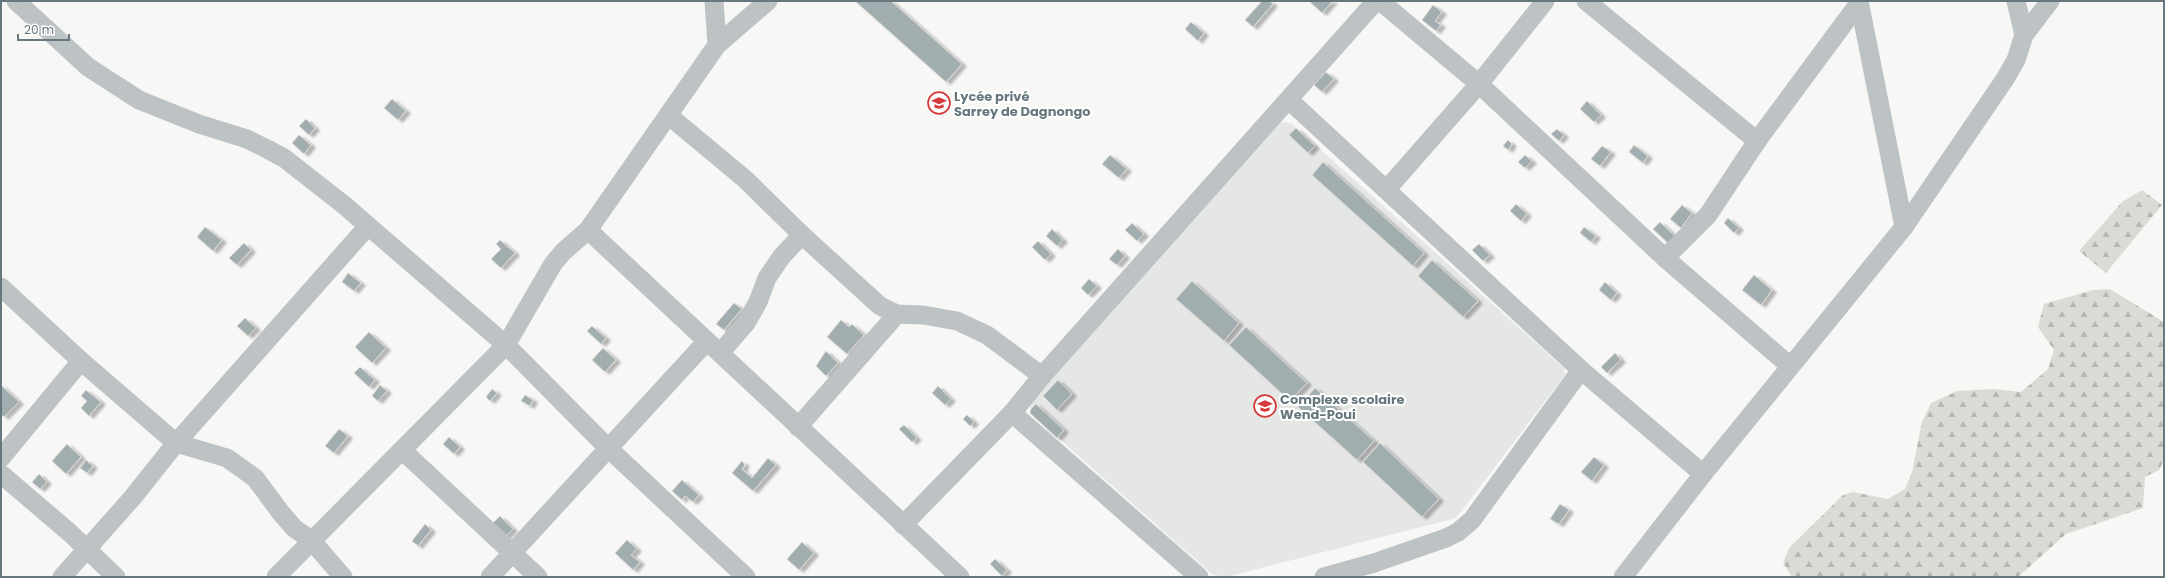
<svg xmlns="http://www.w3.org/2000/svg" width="2165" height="578" font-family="Poppins,sans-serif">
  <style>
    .built { fill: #e5e7e5 }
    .forest { fill: url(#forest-firs) }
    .building { fill: #a2adb0; stroke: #d9d9d7; filter: url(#shadow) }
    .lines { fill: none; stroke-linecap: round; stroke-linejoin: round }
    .minor { stroke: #bdc2c4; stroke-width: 19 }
    .labels { text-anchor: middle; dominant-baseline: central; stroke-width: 4; stroke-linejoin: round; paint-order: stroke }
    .poi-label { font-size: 13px; font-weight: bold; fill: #66787d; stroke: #fff; text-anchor: start }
  </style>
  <defs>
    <pattern id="forest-firs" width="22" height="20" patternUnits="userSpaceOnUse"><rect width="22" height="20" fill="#d9dcd5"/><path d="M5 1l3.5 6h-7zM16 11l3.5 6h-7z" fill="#b4b7b2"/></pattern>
    <filter id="shadow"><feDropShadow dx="4.5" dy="2.5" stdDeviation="1" flood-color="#0004"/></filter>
  </defs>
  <rect width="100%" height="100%" fill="#f7f7f5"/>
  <path class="built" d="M1279 122 1291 123 1564 368 1565 375 1456 518 1226 577 1213 575 1030 413 1031 400Z"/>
  <g class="forest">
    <path d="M2142 190 2162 205 2106 273 2079 251 2122 202Z"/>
    <path d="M2110 289 2164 322V460L2159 470 2145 477 2143 508 2066 534 2018 577H1792L1783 563 1789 548 1843 495 1853 492 1888 499 1905 489 1912 472 1922 422 1931 403 1957 391 1992 389 2021 392 2048 369 2054 350 2038 327 2044 304 2093 290Z"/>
  </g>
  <g class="building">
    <path d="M855 1H891L962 64 946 82Z"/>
    <path d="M1262 1H1269L1273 4 1253 27 1245 20Z"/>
    <path d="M1309 1H1333L1322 13Z"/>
    <path d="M1433 5 1442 12 1435 21 1441 25 1436 31 1422 20Z"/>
    <path d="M1191 22 1204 33 1198 41 1185 29Z"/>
    <path d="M1326 72 1334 79 1322 92 1314 85Z"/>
    <path d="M392 99 406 111 398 120 384 108Z"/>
    <path d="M1587 101 1601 115 1594 122 1580 109Z"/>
    <path d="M306 119 315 128 309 135 299 126Z"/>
    <path d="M1296 128 1315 146 1308 153 1289 135Z"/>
    <path d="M1557 129 1564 135 1559 141 1551 134Z"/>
    <path d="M299 135 311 145 304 154 292 143Z"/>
    <path d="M1508 140 1512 144 1508 150 1503 146Z"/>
    <path d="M1634 145 1648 156 1643 163 1629 152Z"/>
    <path d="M1602 146 1611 152 1600 166 1591 159Z"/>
    <path d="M1110 155 1127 169 1119 178 1102 164Z"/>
    <path d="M1525 155 1532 161 1525 168 1518 162Z"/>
    <path d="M1323 162 1424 253 1413 266 1312 175Z"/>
    <path d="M1516 204 1527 214 1521 221 1510 211Z"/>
    <path d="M1682 205 1692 213 1681 228 1670 219Z"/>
    <path d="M1728 218 1739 228 1734 233 1724 223Z"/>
    <path d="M1660 222 1677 238 1670 245 1653 229Z"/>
    <path d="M1132 223 1144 234 1137 241 1125 230Z"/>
    <path d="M205 227 222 240 213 251 197 237Z"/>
    <path d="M1584 227 1596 236 1591 242 1580 233Z"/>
    <path d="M1052 229 1063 240 1057 246 1046 236Z"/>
    <path d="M500 240 515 253 501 268 491 259 501 249 496 244Z"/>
    <path d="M1038 241 1051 254 1045 260 1032 247Z"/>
    <path d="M244 243 251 250 237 265 229 258Z"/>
    <path d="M1479 244 1490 255 1483 261 1472 250Z"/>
    <path d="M1118 249 1125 256 1117 265 1109 259Z"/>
    <path d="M1432 260 1478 301 1463 317 1418 276Z"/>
    <path d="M348 273 361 283 354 291 342 282Z"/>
    <path d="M1754 275 1772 290 1761 305 1742 290Z"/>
    <path d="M1089 279 1097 286 1088 295 1081 288Z"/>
    <path d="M1192 281 1239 323 1224 341 1176 299Z"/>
    <path d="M1605 282 1617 293 1611 300 1599 290Z"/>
    <path d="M734 303 742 309 724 330 716 324Z"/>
    <path d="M245 318 256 328 248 336 237 326Z"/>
    <path d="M841 320 849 327 852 324 864 335 847 354 827 337Z"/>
    <path d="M592 326 606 338 601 344 587 331Z"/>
    <path d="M1246 327 1307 383 1290 401 1229 345Z"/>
    <path d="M369 332 386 348 372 363 355 347Z"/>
    <path d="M603 348 616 360 605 372 592 360Z"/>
    <path d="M826 351 838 363 826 376 816 366Z"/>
    <path d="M1615 353 1621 360 1607 373 1601 367Z"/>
    <path d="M360 367 375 380 369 387 354 373Z"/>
    <path d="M1058 380 1072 394 1057 410 1043 396Z"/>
    <path d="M1 385 19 402 4 417 1 414Z"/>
    <path d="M380 385 387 391 378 401 372 396Z"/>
    <path d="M938 386 951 399 945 405 932 393Z"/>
    <path d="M1315 388 1374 441 1357 460 1298 407Z"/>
    <path d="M492 389 497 393 490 401 486 397Z"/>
    <path d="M86 390 101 402 89 416 81 408 87 401 81 396Z"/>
    <path d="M525 395 533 400 530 406 521 401Z"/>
    <path d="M1036 404 1064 430 1057 438 1030 413 1031 409Z"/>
    <path d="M967 415 974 422 970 426 963 419Z"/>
    <path d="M904 425 917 438 912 442 899 429Z"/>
    <path d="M339 429 348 436 334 453 325 446Z"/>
    <path d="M449 437 460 447 454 454 443 444Z"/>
    <path d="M1380 443 1439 499 1422 517 1363 462Z"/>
    <path d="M67 444 81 457 66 474 52 461Z"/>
    <path d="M1594 457 1604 465 1592 481 1581 472Z"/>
    <path d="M768 458 776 465 753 491 732 473 742 461 745 465 742 469 752 478Z"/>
    <path d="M86 460 93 466 87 473 80 468Z"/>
    <path d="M39 474 47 482 40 489 32 482Z"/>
    <path d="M682 480 699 495 693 502 685 496 682 500 672 491Z"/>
    <path d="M1560 504 1569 510 1559 524 1550 519Z"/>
    <path d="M500 516 513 529 505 537 492 524Z"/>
    <path d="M425 524 431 530 418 546 412 541Z"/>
    <path d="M627 540 637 549 631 555 640 562 633 570 615 553Z"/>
    <path d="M802 542 814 553 799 570 787 559Z"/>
    <path d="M995 559 1007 570 1002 576 990 564Z"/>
  </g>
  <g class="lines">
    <g class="minor">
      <path d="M16 1 88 67 139 100 199 124 247 139 267 149 284 158 344 205 506 345 608 448 746 577"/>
      <path d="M1380 1 1479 84 1665 258 1790 366"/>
      <path d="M1586 1 1757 141"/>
      <path d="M1859 1 1904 227"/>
      <path d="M2016 1 2024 35"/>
      <path d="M717 45 768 1"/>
      <path d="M1289 100 1581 370 1703 474"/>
      <path d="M668 115 745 179 802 235 880 306 897 314 923 315 957 321 987 335 1042 376"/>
      <path d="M1387 189 1479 84 1545 1"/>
      <path d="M588 230 960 577"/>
      <path d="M1665 258 1708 215 1757 141 1859 3"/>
      <path d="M1 287 81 361 176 443 227 458 255 478 281 513 294 528 311 540 343 577"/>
      <path d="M720 353 746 323 758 302 767 278 782 256 802 235"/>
      <path d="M1012 413 1199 577"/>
      <path d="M798 427 897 314"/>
      <path d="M402 450 538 577"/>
      <path d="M1 458 81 361"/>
      <path d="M1 474 70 533 116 577"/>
      <path d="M903 525 1012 413 1042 376 1376 1"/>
      <path d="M62 577 133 497 176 443 368 226"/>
      <path d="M276 577 506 345 553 264 563 252 588 230 717 45 714 1"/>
      <path d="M490 577 707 341"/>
      <path d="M1324 577 1374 563 1446 538 1458 532 1472 520 1581 370"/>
      <path d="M1623 577 1703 474 1904 227 2005 79 2016 60 2024 35 2050 1"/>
    </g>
  </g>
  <defs>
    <g id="school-ring" transform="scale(1.15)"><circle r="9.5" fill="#fff" stroke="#d23b3a" stroke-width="1.5"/><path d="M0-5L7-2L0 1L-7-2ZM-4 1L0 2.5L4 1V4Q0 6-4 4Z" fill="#d23b3a"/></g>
  </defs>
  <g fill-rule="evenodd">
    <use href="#school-ring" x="939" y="103"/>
    <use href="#school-ring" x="1265" y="406"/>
  </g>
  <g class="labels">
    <g class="poi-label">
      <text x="954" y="96">Lycée privé<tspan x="954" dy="15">Sarrey de Dagnongo</tspan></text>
      <text x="1280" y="399">Complexe scolaire<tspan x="1280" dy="15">Wend-Poui</tspan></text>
    </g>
  </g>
  <rect width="2165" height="578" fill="none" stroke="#66787d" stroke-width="4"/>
  <path d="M18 34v6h51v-6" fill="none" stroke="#66787d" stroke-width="2"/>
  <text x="24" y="34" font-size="12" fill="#66787d" stroke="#ffffff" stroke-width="3" paint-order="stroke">20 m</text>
</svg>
